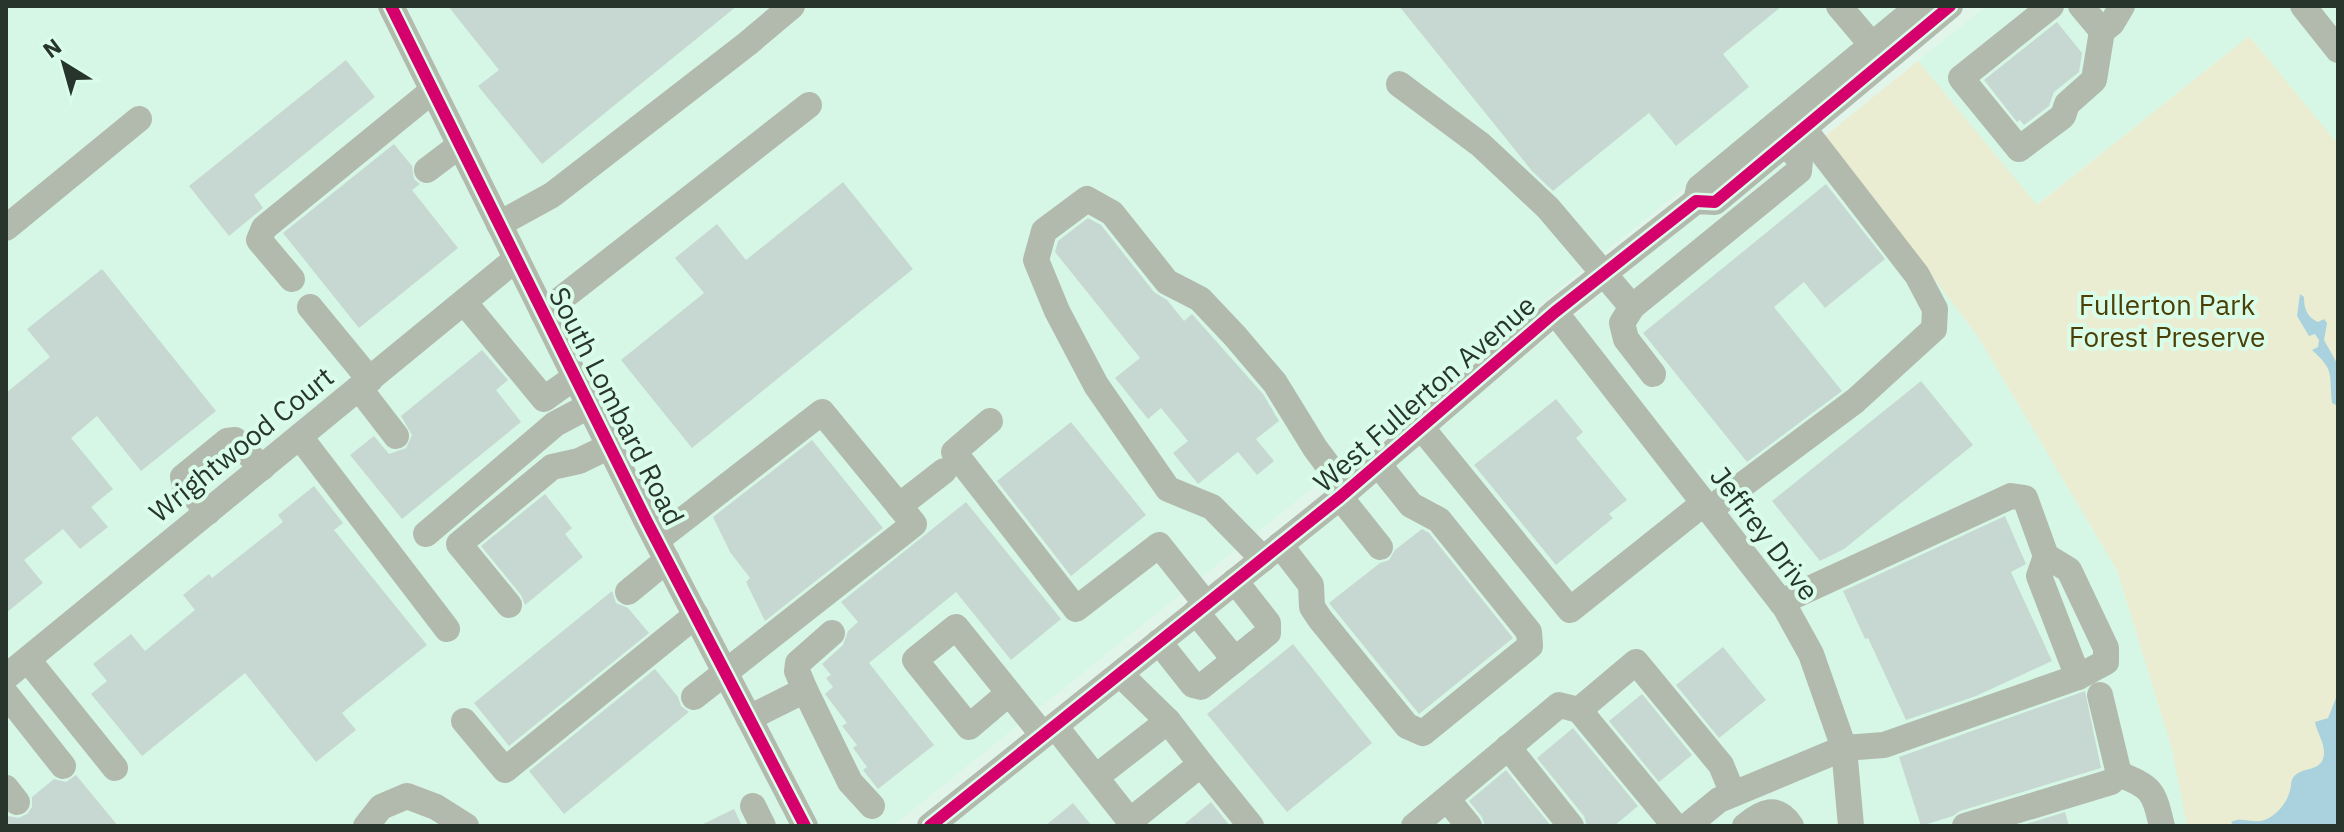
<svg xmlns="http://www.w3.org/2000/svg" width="2344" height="832" font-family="'IBM Plex Sans',sans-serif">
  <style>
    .built { fill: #d6f7e6 }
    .green { fill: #eaedd1 }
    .water { fill: #a9d2de }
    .building { fill: #c7d8d3 }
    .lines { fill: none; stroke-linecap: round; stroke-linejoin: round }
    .minor { stroke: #b2baad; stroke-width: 26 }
    .cycleway-casing { stroke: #dafdea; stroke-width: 17 }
    .cycleway { stroke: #d6006c; stroke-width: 12 }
    .labels { text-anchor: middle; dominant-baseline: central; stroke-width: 8; stroke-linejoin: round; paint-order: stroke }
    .park-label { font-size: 28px; fill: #4b3f06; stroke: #dafdea }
    .street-label { font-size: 28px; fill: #27352d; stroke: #dafdea }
  </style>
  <rect width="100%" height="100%" fill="#e2f5eb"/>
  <g class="built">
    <path d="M6 6H1910L893 826H6Z"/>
    <path d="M1986 6H2338V144L2249 36 2036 205 1918 61Z"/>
    <path d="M1825 136 1977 335 2117 570 2172 749 2189 826H949L1696 216Z"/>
  </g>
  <path class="green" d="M2249 36 2338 144V826H2187L2172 749 2117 570 1977 335 1825 136 1918 61 2037 205Z"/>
  <g class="water">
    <path d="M2300 294 2304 297C2304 309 2307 317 2318 322L2324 319 2327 323 2324 340 2338 365V406L2332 403C2329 373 2335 371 2312 350L2318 347 2319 340 2315 334 2309 336 2297 316Z"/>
    <path d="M2338 693V826H2234L2231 822C2242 816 2254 825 2267 819 2278 814 2288 801 2290 790 2292 784 2290 783 2293 778 2301 765 2324 774 2324 752 2324 742 2317 732 2315 722L2328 718Z"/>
  </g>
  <g class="building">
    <path d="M448 6H737L542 164 478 86 499 70Z"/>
    <path d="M1399 6H1782L1723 54 1749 87 1676 146 1649 113 1553 191 1532 171Z"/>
    <path d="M2057 22 2082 53 2079 72 2054 92 2049 106 2024 125 2020 120 2017 122 1984 80Z"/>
    <path d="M346 60 375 97 254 195 263 208 229 236 189 186Z"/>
    <path d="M394 144 412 166 414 179 420 184 412 190 458 248 359 328 283 233Z"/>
    <path d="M843 182 913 269 692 448 621 360 704 293 675 258 717 224 746 260Z"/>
    <path d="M1826 184 1885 259 1825 308 1804 282 1774 307 1842 391 1747 462 1643 333Z"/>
    <path d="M1088 218 1101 225 1154 292 1167 300 1184 321 1192 314 1263 394 1279 421 1256 439 1274 461 1257 475 1238 452 1198 484 1173 453 1188 441 1161 408 1148 419 1115 378 1140 358 1055 252 1058 241Z"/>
    <path d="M102 269 216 411 141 471 97 416 71 438 113 489 91 507 108 527 80 549 63 529 24 560 43 583 6 613V393L50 357 27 329Z"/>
    <path d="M482 350 508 380 496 390 521 422 402 519 350 455 374 436 389 454 406 448 412 435 401 416Z"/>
    <path d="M1921 381 1973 445 1844 549 1820 561 1772 501Z"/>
    <path d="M1556 399 1583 432 1576 438 1627 500 1609 514 1613 518 1556 565 1474 465Z"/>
    <path d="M1071 422 1146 515 1071 576 997 481Z"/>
    <path d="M812 440 883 528 765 621 746 582 750 578 730 552 713 517Z"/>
    <path d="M314 486 343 523 334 530 427 645 342 713 356 730 316 762 245 673 142 756 91 694 107 681 93 664 131 634 145 651 195 610 183 595 209 574 212 578 283 522 278 515Z"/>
    <path d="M545 494 572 528 565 534 583 557 525 605 521 595 481 546Z"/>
    <path d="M966 502 1061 619 1011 660 956 592 869 663 934 745 878 789 863 770 867 767 853 748 857 745 842 726 847 723 825 694 833 687 826 678 831 675 822 664 843 645 848 631 858 622 841 602Z"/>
    <path d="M2005 516 2026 564 2011 572 2052 661 1976 696 1906 720 1868 638 1865 639 1843 591Z"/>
    <path d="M1422 529 1429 533 1513 638 1419 714 1329 603 1380 563 1389 560 1395 550Z"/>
    <path d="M612 591 616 603 628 608 649 633 509 746 474 703Z"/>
    <path d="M1293 644 1372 743 1287 812 1207 714Z"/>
    <path d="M1723 647 1766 700 1719 738 1676 685Z"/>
    <path d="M655 669 678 697 681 706 689 712 564 814 529 771Z"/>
    <path d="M2085 691 2101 768 1960 811 1953 816 1921 826 1899 757Z"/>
    <path d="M1642 694 1692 755 1659 782 1609 721Z"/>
    <path d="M1573 728 1638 806 1614 826H1587L1584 816 1537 758Z"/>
    <path d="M1506 770 1551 826H1485L1482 817 1469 801Z"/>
    <path d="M76 775 118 826H6V818L9 816 18 818 27 814 32 807V797L54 779 66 782Z"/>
    <path d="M1211 802 1230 826H1182Z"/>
    <path d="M1073 803 1092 826H1045Z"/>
    <path d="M734 809 742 826H699Z"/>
    <path d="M2065 812 2069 826H2026V824Z"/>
  </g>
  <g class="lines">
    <g class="minor">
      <path d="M391 6 647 522 805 826"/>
      <path d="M1839 6 1872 45"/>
      <path d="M2051 6 1961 78 2019 149 2063 116 2067 104 2094 80 2102 31 2112 23 2122 6"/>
      <path d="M2081 6 2102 31"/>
      <path d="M2303 6 2338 50"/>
      <path d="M1399 84 1481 145 1548 208 1632 307 1799 171 1800 160 1786 144"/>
      <path d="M427 170 460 145"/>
      <path d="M1696 201 1699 188 1919 6"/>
      <path d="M499 224 552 195 747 44 792 6"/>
      <path d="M6 228 139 119"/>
      <path d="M292 279 259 240 264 228 432 91"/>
      <path d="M464 302 544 399 575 377"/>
      <path d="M310 307 370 380"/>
      <path d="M1632 307 1622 323 1626 339 1653 374"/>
      <path d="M1555 312 1785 607 1811 654 1844 748 1851 826"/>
      <path d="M543 313 809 105"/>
      <path d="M359 388 396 436"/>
      <path d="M990 421 954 452 1076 609 1159 545 1206 604"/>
      <path d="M1421 427 1570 610 1704 503"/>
      <path d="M300 437 447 629"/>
      <path d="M1340 497 1380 547"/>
      <path d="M899 506 944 471"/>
      <path d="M1709 510 1855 401 1934 329 1935 309 1917 275 1804 129"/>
      <path d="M208 512 185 485 183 477 227 441 235 440 262 468"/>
      <path d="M426 534 555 424 589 406"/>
      <path d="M657 540 822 412 914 524 694 697"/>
      <path d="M1280 545 1311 585 1312 607 1320 619 1407 726 1423 733 1530 646 1529 632 1439 520 1411 505 1378 464"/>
      <path d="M2046 556 2069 570 2106 648V662L2078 677"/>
      <path d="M1263 559 1212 507 1168 489 1096 385 1057 311 1036 260 1044 231 1087 199 1112 213 1167 282 1200 299 1235 336 1275 383 1315 448 1347 491"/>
      <path d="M628 592 667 560"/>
      <path d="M509 605 459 544 552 467 579 461 610 446"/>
      <path d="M1196 612 1235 660"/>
      <path d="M1159 642 1193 685 1201 687 1268 633V623L1235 581"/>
      <path d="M28 660 115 768"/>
      <path d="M6 677 516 259"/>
      <path d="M805 690 850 782 872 806"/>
      <path d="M1009 693 969 727 915 660 956 627 1043 735"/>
      <path d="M6 694 63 766"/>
      <path d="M1579 710 1675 826"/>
      <path d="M749 718 805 690 797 671 798 663 832 633"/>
      <path d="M464 721 505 770 696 615"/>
      <path d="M1055 726 1130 821 1201 764 1168 721 1120 674"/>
      <path d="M1508 747 1571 826"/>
      <path d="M1201 764 1251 826"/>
      <path d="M2119 774C2153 788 2153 790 2162 826"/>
      <path d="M1096 777 1168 721"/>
      <path d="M6 788 17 802"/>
      <path d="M1447 799 1469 826"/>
      <path d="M753 806 763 826"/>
      <path d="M366 826 381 807 407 796 436 807 466 826"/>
      <path d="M930 826 1340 497 1555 312 1696 201 1715 202 1950 6"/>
      <path d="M1414 826 1559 705 1579 710 1636 662 1721 765 1733 794"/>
      <path d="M1687 826 1719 800 1844 748 1884 745 2078 677 2039 576 2046 556 2025 498 2011 496 1781 602"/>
      <path d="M1745 826C1762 812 1777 804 1791 826"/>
      <path d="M1965 826 2111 782 2119 774 2100 695"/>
    </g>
    <g class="cycleway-casing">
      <g id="cycleway">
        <path d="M391 6 647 522 805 826"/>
        <path d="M930 826 1340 497 1555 312 1696 201 1715 202 1950 6"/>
      </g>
    </g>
    <use href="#cycleway" class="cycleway"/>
  </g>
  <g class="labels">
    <g class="park-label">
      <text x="2167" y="304">Fullerton Park<tspan x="2167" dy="32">Forest Preserve</tspan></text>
    </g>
    <g class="street-label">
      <text transform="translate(1424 393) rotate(-41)">West Fullerton Avenue</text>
      <text transform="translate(617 406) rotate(63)">South Lombard Road</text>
      <text transform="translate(241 444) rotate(-39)">Wrightwood Court</text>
      <text transform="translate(1765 533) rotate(53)">Jeffrey Drive</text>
    </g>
  </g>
  <rect width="2344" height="832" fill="none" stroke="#27352d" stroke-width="16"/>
  <g transform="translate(64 64) rotate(323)" stroke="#dafdea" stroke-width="6" paint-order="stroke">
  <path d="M0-6L14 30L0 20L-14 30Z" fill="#27352d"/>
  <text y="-12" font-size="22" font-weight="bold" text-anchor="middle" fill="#27352d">N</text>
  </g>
</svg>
